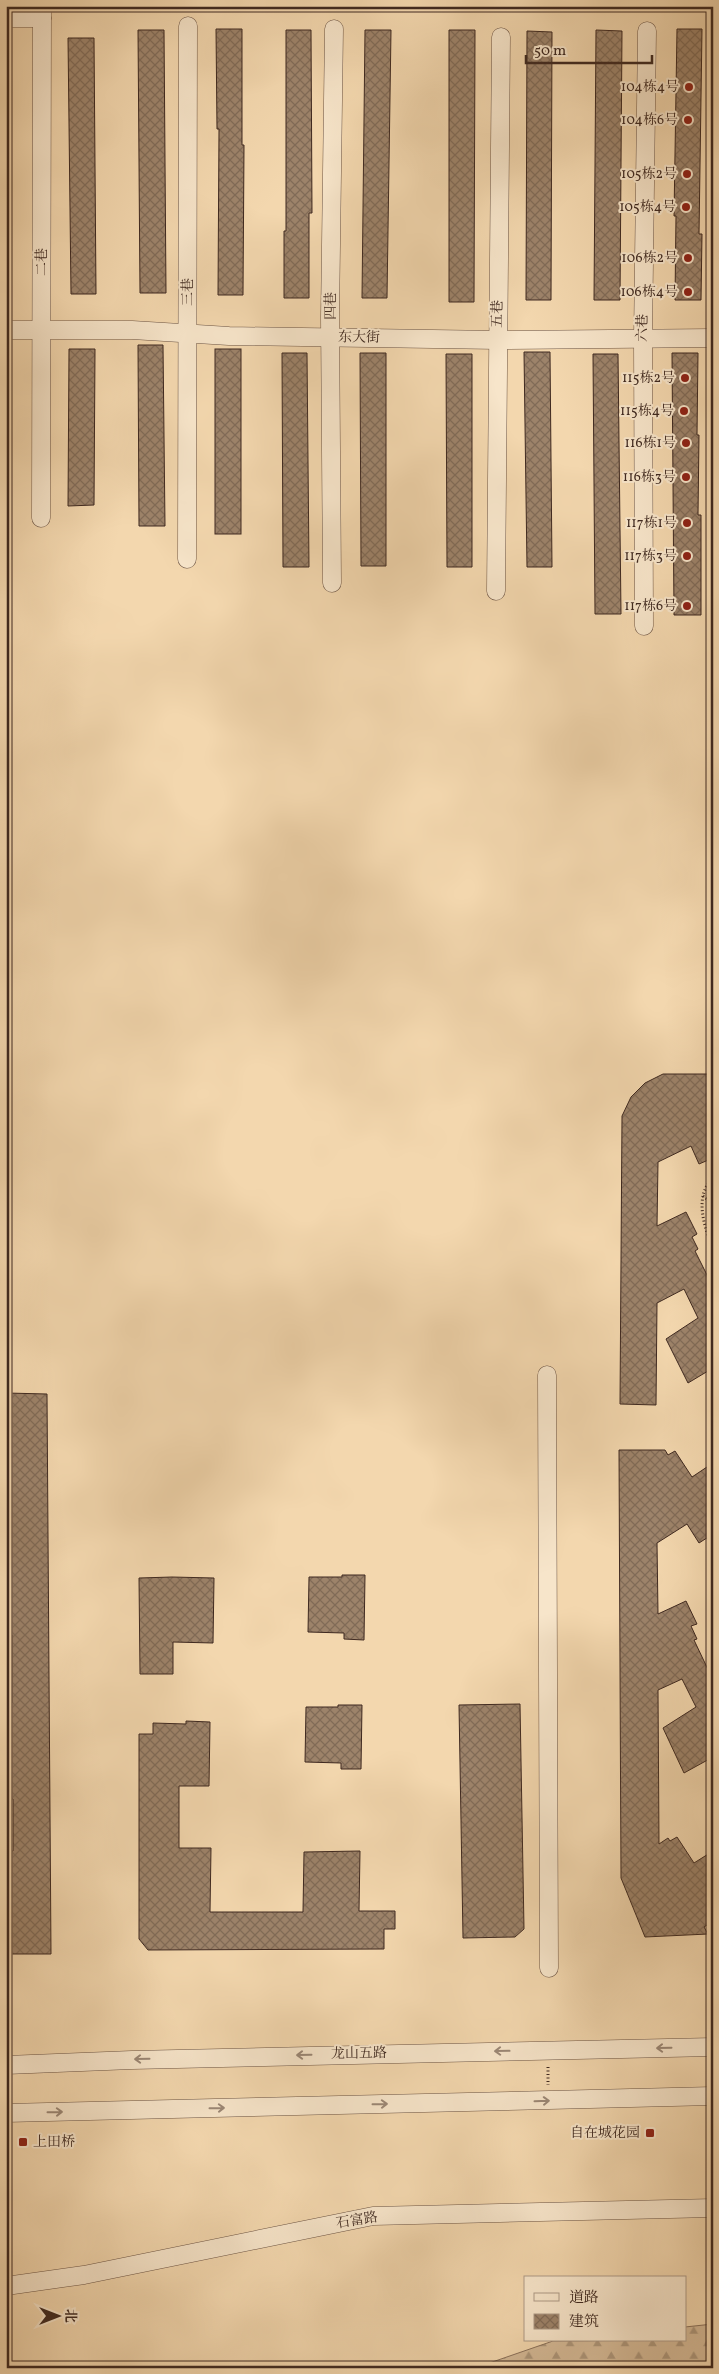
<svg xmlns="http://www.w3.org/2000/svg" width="719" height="2374" font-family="Vollkorn,'Noto Serif SC',serif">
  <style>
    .forest { fill: url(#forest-firs); stroke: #8a715b }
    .building { fill: url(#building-cross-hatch); stroke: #3f2920 }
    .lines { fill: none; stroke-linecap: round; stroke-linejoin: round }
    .minor-casing { stroke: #6c5444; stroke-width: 19 }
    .path { stroke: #3f2920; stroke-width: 3; stroke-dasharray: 1 2.5; stroke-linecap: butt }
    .minor { stroke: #f7e5ca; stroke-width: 18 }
    .oneway { stroke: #9b8775 }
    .poi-dot { fill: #8f2418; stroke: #f7e5ca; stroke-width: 2 }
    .labels { text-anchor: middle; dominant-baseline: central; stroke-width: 4; stroke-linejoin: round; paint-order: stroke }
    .poi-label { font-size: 14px; fill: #3f2920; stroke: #f7e5ca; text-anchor: end }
    .street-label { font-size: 14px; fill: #3f2920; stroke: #f7e5ca }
  </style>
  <defs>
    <pattern id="forest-firs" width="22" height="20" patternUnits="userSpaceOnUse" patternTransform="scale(1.25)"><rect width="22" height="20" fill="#d4b996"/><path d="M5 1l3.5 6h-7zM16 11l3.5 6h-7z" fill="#ad967a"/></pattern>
    <pattern id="building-cross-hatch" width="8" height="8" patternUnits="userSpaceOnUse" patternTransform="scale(1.25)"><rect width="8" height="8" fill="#9d836a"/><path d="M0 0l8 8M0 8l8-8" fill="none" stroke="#816b57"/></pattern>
  </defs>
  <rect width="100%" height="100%" fill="#f3d7ae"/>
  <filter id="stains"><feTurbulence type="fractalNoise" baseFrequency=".004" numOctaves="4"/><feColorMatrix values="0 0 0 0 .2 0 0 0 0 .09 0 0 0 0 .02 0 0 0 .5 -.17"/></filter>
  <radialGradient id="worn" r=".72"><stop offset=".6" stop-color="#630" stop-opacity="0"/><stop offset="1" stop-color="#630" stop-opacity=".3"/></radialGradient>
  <path class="forest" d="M713 2324V2368H475L553 2341 685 2340V2327Z"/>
  <g class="building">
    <path d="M216 29H242V145H244L243 295H218L219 129H217Z"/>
    <path d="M677 29H702L699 234H702L701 300H675L676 216H674Z"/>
    <path d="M138 30H164L166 293H140Z"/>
    <path d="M286 30H311L312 213H309V298H284V231H286Z"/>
    <path d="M365 30H391L387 298H362Z"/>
    <path d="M449 30H475L474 302H449Z"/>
    <path d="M596 30 622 31 620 300H594Z"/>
    <path d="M527 31 552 32 551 300H526Z"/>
    <path d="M68 38H94L96 294H71Z"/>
    <path d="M138 345H163L165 526H139Z"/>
    <path d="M69 349H95L94 505 68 506Z"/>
    <rect x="215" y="349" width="26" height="185"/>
    <path d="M524 352H550L552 567H527Z"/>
    <path d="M282 353H307L309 567H283Z"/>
    <path d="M360 353H386V566H361Z"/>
    <path d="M672 353H698L697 435H699L698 515H701V615H674Z"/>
    <path d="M446 354H472V567H447Z"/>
    <path d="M593 354H618L621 614H595Z"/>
    <path d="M663 1074H713V1158L699 1164 691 1146 658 1162 657 1226 686 1212 697 1234 692 1237 698 1249 695 1251 713 1287V1368L688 1383 666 1339 698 1318 684 1289 657 1303 656 1405 620 1404 622 1116 631 1097 645 1083Z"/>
    <path d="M6 1393 47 1394 51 1954H6V1851H13V1799H6V1703H12V1635H6V1540H11V1488H6Z"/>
    <path d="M619 1450H665L668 1455 675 1451 692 1477 713 1463V1491L708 1494 713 1502V1534L699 1543 687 1524 657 1543 658 1614 686 1601 697 1624 691 1626 697 1639 694 1640 713 1680V1757L684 1773 663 1728 696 1707 682 1679 658 1690 659 1844 668 1838 670 1841 677 1837 694 1863 713 1851V1921L704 1927 708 1934 645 1937 621 1878Z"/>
    <path d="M342 1575H365L364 1640 344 1639V1633L308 1632 309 1577H342Z"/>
    <path d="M172 1577 214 1578 213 1643 173 1642V1674H140L139 1578Z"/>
    <path d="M520 1704 524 1929 515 1937 463 1938 459 1705Z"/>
    <path d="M338 1705H362L361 1769H341V1763L305 1762 306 1707H338Z"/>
    <path d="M186 1721 210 1722 209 1786H179V1848H211L210 1912H303L304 1852 360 1851 359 1911H395V1929H384V1949L148 1950 139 1939V1734H153V1723L186 1724Z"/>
  </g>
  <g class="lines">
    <g class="minor-casing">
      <g id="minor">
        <path d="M6 18H42"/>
        <path d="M6 330H132L229 336 498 340 713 338"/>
        <path d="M41 518 42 6"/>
        <path d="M187 559 188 26"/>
        <path d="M332 583 330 317 334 29"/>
        <path d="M496 591 501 37"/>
        <path d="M644 626 643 338 647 31"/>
        <path d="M547 1375 549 1968"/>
        <path d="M6 2065 132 2060 713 2047"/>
        <path d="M6 2113 713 2096"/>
        <path d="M6 2286 84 2275 373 2216 713 2208"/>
      </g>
    </g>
    <g class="path">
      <path d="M713 1178C693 1197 705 1228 713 1249"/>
      <path d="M703 1196 713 1204"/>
      <path d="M548 2067V2085"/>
    </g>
    <use href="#minor" class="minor"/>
  </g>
  <defs><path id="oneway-shaft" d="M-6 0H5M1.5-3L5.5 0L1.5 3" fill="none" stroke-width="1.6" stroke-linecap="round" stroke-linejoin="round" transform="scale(1.25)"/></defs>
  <g class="oneway">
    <use href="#oneway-shaft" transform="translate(664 2048) rotate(179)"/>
    <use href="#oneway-shaft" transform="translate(502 2051) rotate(179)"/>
    <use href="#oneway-shaft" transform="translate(304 2055) rotate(179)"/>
    <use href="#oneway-shaft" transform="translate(142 2059) rotate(179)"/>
    <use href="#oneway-shaft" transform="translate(542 2101) rotate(-2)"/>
    <use href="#oneway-shaft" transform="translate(380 2104) rotate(-1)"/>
    <use href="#oneway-shaft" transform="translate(217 2108) rotate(-1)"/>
    <use href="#oneway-shaft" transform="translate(55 2112) rotate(-1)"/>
  </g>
  <g class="poi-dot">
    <circle cx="689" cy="87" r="5"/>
    <circle cx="688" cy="120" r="5"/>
    <circle cx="687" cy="174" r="5"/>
    <circle cx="686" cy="207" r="5"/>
    <circle cx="688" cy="258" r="5"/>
    <circle cx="688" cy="292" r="5"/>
    <circle cx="685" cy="378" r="5"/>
    <circle cx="684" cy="411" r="5"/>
    <circle cx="686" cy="443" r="5"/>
    <circle cx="686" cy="477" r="5"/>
    <circle cx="687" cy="523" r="5"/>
    <circle cx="687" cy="556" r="5"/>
    <circle cx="687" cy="606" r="5"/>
    <rect x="645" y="2128" width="10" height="10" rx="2.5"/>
    <rect x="18" y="2137" width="10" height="10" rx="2.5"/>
  </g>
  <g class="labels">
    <g class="poi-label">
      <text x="679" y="87">104栋4号</text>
      <text x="678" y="120">104栋6号</text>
      <text x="677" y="174">105栋2号</text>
      <text x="676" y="207">105栋4号</text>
      <text x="678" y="258">106栋2号</text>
      <text x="678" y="292">106栋4号</text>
      <text x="675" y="378">115栋2号</text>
      <text x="674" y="411">115栋4号</text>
      <text x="676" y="443">116栋1号</text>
      <text x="676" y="477">116栋3号</text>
      <text x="677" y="523">117栋1号</text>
      <text x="677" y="556">117栋3号</text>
      <text x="677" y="606">117栋6号</text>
      <text x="640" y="2133">自在城花园</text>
      <text x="33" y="2142" text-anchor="start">上田桥</text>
    </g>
    <g class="street-label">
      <text transform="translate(42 262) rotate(-90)">二巷</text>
      <text transform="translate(188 292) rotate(-90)">三巷</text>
      <text transform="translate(331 306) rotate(-90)">四巷</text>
      <text transform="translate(498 314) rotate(-89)">五巷</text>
      <text transform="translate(643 328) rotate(-89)">六巷</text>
      <text transform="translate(359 338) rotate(1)">东大街</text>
      <text transform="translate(359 2054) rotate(-1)">龙山五路</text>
      <text transform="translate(357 2221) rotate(-9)">石富路</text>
    </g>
  </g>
  <rect width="719" height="2374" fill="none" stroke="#f3d7ae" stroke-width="25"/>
  <rect x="8" y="8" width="704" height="2359" fill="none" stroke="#3f2920" stroke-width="2.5"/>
  <rect x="12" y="12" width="694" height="2349" fill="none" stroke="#3f2920"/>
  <rect x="524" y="2276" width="162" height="65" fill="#f7e5ca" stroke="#ad9a86"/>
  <rect x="534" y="2293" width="25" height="8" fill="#f7e5ca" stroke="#ad9a86"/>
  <text x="569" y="2302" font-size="15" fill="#3f2920">道路</text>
  <rect x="534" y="2314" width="25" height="15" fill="url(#building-cross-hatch)" stroke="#ad9a86"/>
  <text x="569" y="2326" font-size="15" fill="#3f2920">建筑</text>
  <g transform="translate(58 2316) rotate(90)" stroke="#f7e5ca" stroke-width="4" paint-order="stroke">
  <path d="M0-4L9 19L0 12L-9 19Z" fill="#3f2920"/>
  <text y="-8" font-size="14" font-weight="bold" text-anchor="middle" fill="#3f2920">北</text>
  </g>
  <path d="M526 55v8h126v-8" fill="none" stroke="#3f2920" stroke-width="2.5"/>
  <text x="534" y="55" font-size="15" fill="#3f2920" stroke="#f7e5ca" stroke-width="4" paint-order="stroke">50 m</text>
  <rect width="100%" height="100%" filter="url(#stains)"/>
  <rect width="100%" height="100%" fill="url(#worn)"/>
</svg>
